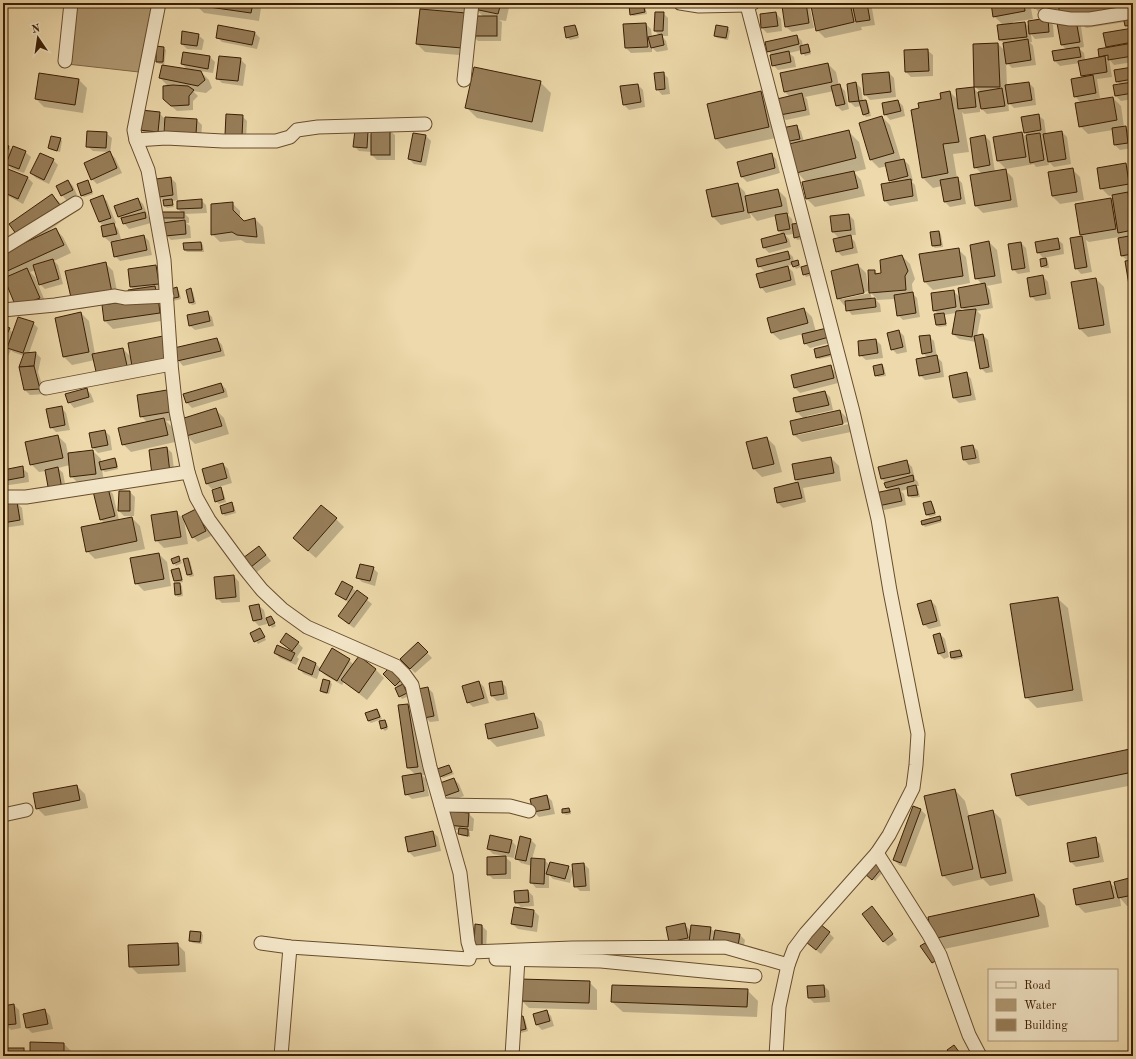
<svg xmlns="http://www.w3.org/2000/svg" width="1136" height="1059" font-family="'Old Standard TT',serif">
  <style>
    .water { fill: #b09972; stroke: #816846 }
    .shadow { fill: #0003; fill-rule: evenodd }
    .building { fill: #987f5a; stroke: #3b1e03 }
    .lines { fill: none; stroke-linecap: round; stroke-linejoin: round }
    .minor-casing { stroke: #684d2d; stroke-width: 15 }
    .minor { stroke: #f3e6c8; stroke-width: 13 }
  </style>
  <rect width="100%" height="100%" fill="#edd9ab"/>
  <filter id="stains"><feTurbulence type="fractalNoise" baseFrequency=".005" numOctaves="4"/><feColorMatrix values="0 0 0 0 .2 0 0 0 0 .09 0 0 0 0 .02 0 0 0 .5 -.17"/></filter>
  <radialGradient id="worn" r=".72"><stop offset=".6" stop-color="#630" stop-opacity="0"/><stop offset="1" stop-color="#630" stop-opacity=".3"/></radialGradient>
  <path class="water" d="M73 3H153L139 72 67 64Z"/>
  <g class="shadow">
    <path d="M196 3H255L261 8 259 21 204 13 196 5Z"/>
    <path d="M414 3H465L464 14 484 17 475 9 476 3H510L506 21 499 20 502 22 501 41H478L472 35 470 56 425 52 417 44 421 10Z"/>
    <path d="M802 3H806L810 8 814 28 792 32 786 27 783 6Z"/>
    <path d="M817 3H871L875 25 861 27 862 30 825 38 817 30Z"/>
    <path d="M992 3H1030L1033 19 1013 22V24L1025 23 1029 27 1048 19 1053 25 1054 37 1035 39 1031 34 1032 42H1030L1033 46 1036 65 1012 68 1006 62 1007 86 1029 83 1034 88 1036 105 1014 108 1008 102 1009 111 987 114 980 107V112L964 114 962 112 969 152 953 154 957 178 962 183 966 204 950 207 945 202 942 186 933 188 922 177 942 100 950 92 958 100 974 88 978 93 981 92 975 87 998 44 1006 52 1005 44 1000 40 1003 25 994 16Z"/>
    <path d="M1034 3H1133V62L1114 65 1109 59 1112 77 1097 79 1100 98 1080 102 1075 96 1082 78 1080 63 1060 66 1055 61 1067 50 1062 45 1058 24 1042 16 1035 8 1034 5 1036 4ZM1125 22 1126 26 1130 29 1104 33 1107 48 1099 49 1100 58 1085 60 1084 53 1079 48 1084 47 1081 26 1079 25 1082 24 1086 28Z"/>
    <path d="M643 4 645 6 647 14 633 16 631 14Z"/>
    <path d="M663 13 668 18V36H662L666 41 668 50 657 52 652 48V52L631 53 626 48 646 24 651 29 652 37 660 36 655 31Z"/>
    <path d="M776 13 781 19 782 31 767 33 762 28Z"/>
    <path d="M575 26 577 28 579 38 570 40 567 37Z"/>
    <path d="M728 28 730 31 728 40 717 38 715 36Z"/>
    <path d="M255 33 260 38 257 49 222 42 217 37Z"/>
    <path d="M198 35 204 40 202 50 187 49 182 44Z"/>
    <path d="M797 36 802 41 803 47 808 46 810 48 811 54 805 56 802 50 789 53 794 57 796 67 778 70 773 65 772 55 768 51Z"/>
    <path d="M163 48 166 50 164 66 188 70 182 64 210 57 215 62 213 73 200 71 209 80 212 88 206 93 193 91 198 96 193 101V110L177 111 169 104 168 86 160 78 163 64H159L157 62Z"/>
    <path d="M927 50 933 55V76L911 77 906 72Z"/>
    <path d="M240 59 246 65 243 86 222 83 217 78Z"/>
    <path d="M828 64 836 72 839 86H840L845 91 849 109 842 111 837 106 834 91 805 97 807 99 810 115 786 120 781 115 790 97 785 92Z"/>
    <path d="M1133 68V99L1121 101 1116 96 1120 85 1117 81Z"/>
    <path d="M663 73 668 78 670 94 662 95 657 89Z"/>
    <path d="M889 73 894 78 896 97 870 100 865 94Z"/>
    <path d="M79 80 87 88 83 113 44 107 36 99Z"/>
    <path d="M540 82 551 93 543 132 477 118 466 107Z"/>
    <path d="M856 83 861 88 863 101H865L868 103 871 116 866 117 864 115 862 106 855 107 850 102Z"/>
    <path d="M638 85 643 90 645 107 629 110 624 105Z"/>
    <path d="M761 92 772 103 780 137 726 149 716 139Z"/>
    <path d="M1113 98 1121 106 1124 127 1130 132 1133 148 1120 150 1115 145 1113 130 1088 134 1080 126Z"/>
    <path d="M898 101 903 106 905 116 890 120 885 114Z"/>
    <path d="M159 113 166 120H197L202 125 201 139 164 124 163 136 145 134 140 129Z"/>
    <path d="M1038 115 1044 120 1046 134 1062 132 1067 137 1071 164 1054 167 1048 161 1049 165 1036 167 1034 164 1006 169 998 161 994 137 1022 133 1028 139V136L1025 132Z"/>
    <path d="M242 116 247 121 246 140H231Z"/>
    <path d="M882 117 890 125 901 160H904L909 165 913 181H911L915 185 918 201 890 206 885 201 893 183 890 180 887 166 879 168 871 160 860 124Z"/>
    <path d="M796 126 801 131 804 142 848 131 859 142 866 169 854 172 861 180 865 196 815 207 807 199 803 182H806L797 172 786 141Z"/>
    <path d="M389 130 395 135V160H377L372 155V152L359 151 354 146 368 132 372 136Z"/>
    <path d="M106 133 112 138 110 153 115 158 122 173 97 184 92 179 110 152 93 151 87 146Z"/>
    <path d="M426 136 431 141 426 166 414 164 409 159Z"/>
    <path d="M985 136 990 141 995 172 1005 170 1013 178 1018 207 983 213 975 205 982 174 975 167Z"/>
    <path d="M60 139 62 141 60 152 51 150 49 148Z"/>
    <path d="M3 142 5 144 4 146 9 147 12 151 25 152 31 157 24 173 12 169 9 166 8 170 28 178 33 183 23 204 3 193V182L7 174 3 172Z"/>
    <path d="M771 154 776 159 780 173 747 182 742 177 739 163Z"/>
    <path d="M53 160 58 165 49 184 36 178 31 173Z"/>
    <path d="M1125 164 1133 172V192L1127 193 1133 199V239L1131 240 1133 241V292L1131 290 1128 261 1122 256 1119 237 1089 242 1086 240 1092 272 1081 274 1076 268 1071 239 1083 237 1081 234 1111 199 1115 203 1113 195 1109 196 1101 188Z"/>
    <path d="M1072 169 1080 177 1084 200 1060 204 1052 196Z"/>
    <path d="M171 178 176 183 178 202 201 200 206 205 207 213 185 214 189 218V223H186L190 226 191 238 171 240 166 235V223L161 218 182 213 178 209V200L172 201 174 207 167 208 165 206 164 202 160 197Z"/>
    <path d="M68 181 73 186 77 195 67 201 62 195Z"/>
    <path d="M88 182 90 184 93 194 84 197 82 195Z"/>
    <path d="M737 184 745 192 746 197 778 190 786 198 789 214H787L792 219 793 225 803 239 797 240 795 237 794 234 785 235 789 239 791 247 769 253 764 248 783 235 778 230 776 216 757 221 750 213 751 218 721 225 713 217 707 191Z"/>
    <path d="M52 195 60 203 69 216 44 234 55 229 63 237 71 253 54 261 58 265 63 284 45 289 40 284 36 270 30 272 35 277 47 306 25 315 17 307 7 283 5 284 3 282V246L7 252 26 243 20 237Z"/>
    <path d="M102 196 107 201 116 223 113 224 118 229 121 239 117 240V242L144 236 149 241 152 255 120 261 115 256 112 241 110 242 104 237 102 227 104 226 99 222Z"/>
    <path d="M138 199 143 204 151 223 129 229 119 217Z"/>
    <path d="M232 203 240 211V219L244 222 255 219 263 227 265 244 246 243 241 240 220 242 212 234Z"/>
    <path d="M849 215 854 220 856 235H849L855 242 858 253 842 256 837 251 839 238 833 232Z"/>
    <path d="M939 232 941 234 943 247 935 248 933 246Z"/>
    <path d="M1057 239 1063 244 1064 254 1043 258 1038 252Z"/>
    <path d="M989 242 997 250 1002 283 987 286 990 290 993 308 977 311 981 315 977 336 983 335 988 340 993 372 986 373 981 368 976 342 959 339 953 334 956 313 944 315 947 326 939 327 936 325 935 315 938 314 934 310 953 291 961 298 983 285 976 278ZM960 305 962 308 966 311H961Z"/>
    <path d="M201 243 203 245 204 252H187L185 250Z"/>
    <path d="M1021 243 1026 248 1030 272 1018 274 1013 269Z"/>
    <path d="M958 249 966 257 970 283 933 290 925 282Z"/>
    <path d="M788 252 793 257 794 262 798 261 801 267 796 269 793 265 787 266 793 272 796 285 766 293 761 287 765 272 759 266Z"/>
    <path d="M902 256 910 264 915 279 912 284 913 294 917 298 920 317 903 320 898 315 895 299 876 300 880 304 881 312 852 315 838 298 858 265 866 273 868 285H870L874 271 878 274H882ZM869 291 870 293 842 299V297ZM870 292 877 299H872Z"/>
    <path d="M1046 259 1048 261 1049 268H1044L1042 266Z"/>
    <path d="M105 263 113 271 119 301 106 304V306L157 298 165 306 167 320 113 329 105 321 103 304 81 309 73 301Z"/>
    <path d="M156 266 161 271 163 288 157 289V293L134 290 131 287 129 270Z"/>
    <path d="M813 268 815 274 806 277 804 274Z"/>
    <path d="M1043 276 1048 282 1051 299 1036 301 1031 296Z"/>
    <path d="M1096 279 1104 287 1111 333 1088 337 1080 329Z"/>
    <path d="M177 288 179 291 181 299 173 301 171 299Z"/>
    <path d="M3 289 8 303 3 305Z"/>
    <path d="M191 289 193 292 196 304 192 305 190 303 187 290Z"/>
    <path d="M804 309 812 317 816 332 826 329 833 342 810 348 805 343 803 334 780 340 772 333Z"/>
    <path d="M207 312 212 317 214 326 195 330 189 325Z"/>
    <path d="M81 313 89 321 95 354 123 349 131 357 135 378 105 383 97 375 95 360 72 365 64 357 56 319Z"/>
    <path d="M33 323 38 328 29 353H36L41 358 38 372 45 394 30 395 25 390 24 356 13 352 11 350 6 360 3 359V326L9 329 13 333Z"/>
    <path d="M899 331 904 336 907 352 897 354 892 349Z"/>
    <path d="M929 336 934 341 937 357 942 362 944 377 925 380 920 375 928 358 923 353Z"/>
    <path d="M217 339 222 345 225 356 183 366 178 360Z"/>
    <path d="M876 340 881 345 883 358 866 360 860 355Z"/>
    <path d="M829 346 833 356 819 359 817 357Z"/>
    <path d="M882 365 884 367 886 376 878 377 876 375Z"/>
    <path d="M830 366 835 372 838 383 800 393 795 388 792 376Z"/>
    <path d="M966 373 971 379 976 400 959 403 954 398 950 377Z"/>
    <path d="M221 384 226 389 228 397 192 408 187 403 185 395Z"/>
    <path d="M86 389 91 394 94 402 74 408 69 402Z"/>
    <path d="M167 391 175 399 178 420 166 421 172 427 175 442 131 452 123 444 148 423 141 416Z"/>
    <path d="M825 392 830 397 833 410 807 416V418L840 411 848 419 851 432 802 442 794 435 804 419 797 412 794 399ZM848 422 849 424 798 435V433Z"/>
    <path d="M61 407 66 413 70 430 56 432 51 427Z"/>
    <path d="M216 410 224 418 229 434 195 444 187 436Z"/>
    <path d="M105 431 110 436 112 450 98 453 93 448Z"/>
    <path d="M3 432 6 435 3 441Z"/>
    <path d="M58 436 66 444 68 454 93 451 101 459V462L114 459 117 461 118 469 105 472 102 470 104 481 79 484 71 476 70 465 58 468 63 473 67 494 46 471 39 472 31 464Z"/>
    <path d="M767 438 775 446 782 472 762 477 754 469 747 443Z"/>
    <path d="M973 446 978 451 980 463 969 465 964 460Z"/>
    <path d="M167 448 172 453 175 478 158 480Z"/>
    <path d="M831 458 839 466 841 481 803 488 806 502 783 508 778 503 775 488 799 483 796 479Z"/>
    <path d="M907 462 912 467 915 479 918 482 919 486H916L918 488 920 497 912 498 909 496 908 489 901 491 904 494 906 505 884 510 879 505 889 491 886 488 885 484 886 483 882 479 879 468Z"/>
    <path d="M223 464 228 469 232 483 212 489 206 483Z"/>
    <path d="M22 468 28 473 29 482 3 486V471Z"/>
    <path d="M108 489 113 494 119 520 132 518 140 526 145 549 95 559 87 551 105 523 100 519Z"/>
    <path d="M221 489 223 491 226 502 219 504 216 501Z"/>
    <path d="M130 492 135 497 134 516H124L119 511Z"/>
    <path d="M931 502 933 504 936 515 930 517 927 515Z"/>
    <path d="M17 503 22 508 24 525 3 528V505Z"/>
    <path d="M232 503 234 506 236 513 225 516 223 513Z"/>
    <path d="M196 510 201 516 211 536 198 542 193 537Z"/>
    <path d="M176 512 184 520 188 544 164 548 156 540Z"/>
    <path d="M939 517 942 522 925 527 923 525Z"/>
    <path d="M336 519 344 527 316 558 302 546Z"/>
    <path d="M264 552 271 561 257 572 245 559Z"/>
    <path d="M159 554 167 562 171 586 144 591 136 583Z"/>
    <path d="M179 557 182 563 176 566 174 563Z"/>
    <path d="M188 559 190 561 194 576 190 577 188 575 185 560Z"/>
    <path d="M373 568 378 573 375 586 362 582 357 577Z"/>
    <path d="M179 569 181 571 183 582 178 583 182 586 183 596 178 597 176 595 178 584 175 581Z"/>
    <path d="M234 576 239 582 240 602 222 603 217 598Z"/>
    <path d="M352 588 372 604 354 628 344 621 349 603 336 594Z"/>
    <path d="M1057 598 1068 608 1083 701 1037 708 1026 697Z"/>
    <path d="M931 601 936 606 941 626 929 629 924 624Z"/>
    <path d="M258 605 264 610 267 624 259 626 254 621Z"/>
    <path d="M271 617 276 626 272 628 267 619Z"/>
    <path d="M260 629 266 640 258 644 251 633Z"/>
    <path d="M940 634 945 639 949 657 944 659 939 654Z"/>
    <path d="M281 642 298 643 303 648 297 657 299 659 296 665 280 658 275 653 278 647 295 654V653Z"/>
    <path d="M418 643 432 658 415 673 401 659Z"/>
    <path d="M960 651 962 653 963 658 954 660 952 658 951 653Z"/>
    <path d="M359 658 376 670 384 678 367 700 344 682 342 685 325 675 320 670 317 679 304 674 299 669 303 659 316 664 321 669 349 660 354 665Z"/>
    <path d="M390 668 406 684 404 687 409 696 402 699 400 696 398 687 385 674Z"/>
    <path d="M330 682 332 684 329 694 323 693 321 691Z"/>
    <path d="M479 682 484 687 489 703 473 707 468 702Z"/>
    <path d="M501 682 506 687 508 699 497 701 492 696 490 684Z"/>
    <path d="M428 688 433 693 439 721 430 722 425 717Z"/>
    <path d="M408 705 416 713 425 775H422L426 779 429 796 412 799 406 794 416 775 408 768 399 706Z"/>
    <path d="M377 710 379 712 382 719 371 723 368 721Z"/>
    <path d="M534 714 542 722 545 736 497 747 489 739Z"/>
    <path d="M384 721 387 723 388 729 385 731 382 728Z"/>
    <path d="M1130 750 1133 753V785L1028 806 1017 796Z"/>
    <path d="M449 766 454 774 443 778 441 776Z"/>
    <path d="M454 779 459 784 464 796 451 801 446 796Z"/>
    <path d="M77 786 85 794 88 808 45 816 37 808Z"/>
    <path d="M955 790 965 801 969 816 993 811 1001 819 1013 881 990 886 983 879 953 886 943 875Z"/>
    <path d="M547 796 552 801 555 814 539 817 534 812Z"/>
    <path d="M914 807 921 810 926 815 906 867 899 865 894 860Z"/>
    <path d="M569 809 571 811V814L566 815 563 813Z"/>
    <path d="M449 812 469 814 474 819 473 831H469L470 833V837L462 836 459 834 460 830H454Z"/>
    <path d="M433 832 438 837 441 851 414 857 409 852Z"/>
    <path d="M1095 839 1100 844 1104 862 1076 867 1071 862Z"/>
    <path d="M511 840 516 846 514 858 493 854 488 849Z"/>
    <path d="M531 840 536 845 532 859 544 860 550 865 568 867 573 872 570 883 553 879 549 875V888H536L531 882 532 866 521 863 516 858Z"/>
    <path d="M505 857 511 862V879H493L488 874Z"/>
    <path d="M584 864 589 869 590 891H580L575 886Z"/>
    <path d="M874 864 883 872 875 881 866 873Z"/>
    <path d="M1133 878V904L1127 906 1120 898 1121 906 1085 913 1077 905 1074 890 1110 883 1117 889Z"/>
    <path d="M528 891 533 896 534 906 521 907 516 902Z"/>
    <path d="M1034 895 1045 906 1049 927 944 949 933 938Z"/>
    <path d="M515 908 534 911 539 916 537 932 518 929 512 924Z"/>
    <path d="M872 908 897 940 888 946 883 941Z"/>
    <path d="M684 924 691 931 710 928 716 933 740 935 745 940 743 950 670 942Z"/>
    <path d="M476 925 482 926 487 931 486 952H480Z"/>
    <path d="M201 933 203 935 202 944 193 943 190 941Z"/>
    <path d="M829 933 834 938 821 954 812 947Z"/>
    <path d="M177 944 185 952 186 972 138 974 130 966Z"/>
    <path d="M589 982 597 990V1010L529 1008 521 1000Z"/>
    <path d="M824 986 829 991 830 1002 814 1003 809 998Z"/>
    <path d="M747 990 758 1001 757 1017 623 1012 612 1002Z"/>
    <path d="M14 1005 19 1010 21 1028 11 1030 4 1023 6 1032 3 1033V1013Z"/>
    <path d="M45 1010 50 1016 53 1029 32 1033 27 1028Z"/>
    <path d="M546 1011 551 1016 554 1026 542 1030 537 1025Z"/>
    <path d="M522 1017 525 1019 528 1031 521 1033 519 1031Z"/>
    <path d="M64 1044 72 1052V1056H31Z"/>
    <path d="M24 1049 29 1056H3Z"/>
  </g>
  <g class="building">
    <path d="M195 3H253L251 13 195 5Z"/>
    <path d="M413 3H457L456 6Z"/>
    <path d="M475 3H501L498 14 474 9Z"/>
    <path d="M643 3 645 12 630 15 629 5Z"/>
    <path d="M796 3H806L809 23 785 27 782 6Z"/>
    <path d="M816 3H850L854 22 816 31 811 6 817 4Z"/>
    <path d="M852 3H867L870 20 856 22Z"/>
    <path d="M991 3H1024L1025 11 993 17Z"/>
    <path d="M1036 3H1056V5H1049L1034 8 1033 4Z"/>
    <path d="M1058 3H1133V9L1060 16Z"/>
    <path d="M420 9 466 13 462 48 416 44Z"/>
    <path d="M655 12H664L663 31H654Z"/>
    <path d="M776 12 778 26 761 28 760 14Z"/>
    <path d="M1133 15V25L1125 26 1123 16Z"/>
    <rect x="472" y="16" width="25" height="20"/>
    <path d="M1048 18 1049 32 1029 34 1028 21Z"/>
    <path d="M1076 20 1080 42 1061 45 1057 23Z"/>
    <path d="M1025 22 1027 37 999 40 997 25Z"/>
    <path d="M646 23 648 47 625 48 623 24Z"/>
    <path d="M218 25 255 32 252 45 216 38Z"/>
    <path d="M575 25 578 35 566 38 564 27Z"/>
    <path d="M716 25 728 27 726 38 714 36Z"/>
    <path d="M1133 28V42L1106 47 1103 33Z"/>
    <path d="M182 31 199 34 197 46 181 44Z"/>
    <path d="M662 34 664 45 651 48 648 37Z"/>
    <path d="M797 35 799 44 767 52 765 42Z"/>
    <path d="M1028 39 1031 60 1006 64 1003 43Z"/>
    <path d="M998 43 1000 87H974L973 44Z"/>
    <path d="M1133 43V56L1108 60V55L1099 57 1098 49Z"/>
    <path d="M808 44 810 52 801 54 800 46Z"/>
    <path d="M156 46 164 47 163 62H156Z"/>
    <path d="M1079 47 1081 57 1054 61 1052 51Z"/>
    <path d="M928 49 929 71 905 72 904 50Z"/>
    <path d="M789 51 791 62 772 66 770 55Z"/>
    <path d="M183 52 210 56 208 69 181 64Z"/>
    <path d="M219 56 241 58 238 81 216 79Z"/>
    <path d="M1105 56 1107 72 1081 76 1078 61Z"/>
    <path d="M828 63 832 82 784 92 780 73Z"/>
    <path d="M162 65 201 71 205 80 198 86 159 78Z"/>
    <path d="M474 67 541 81 532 122 465 108Z"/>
    <path d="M1133 67V79L1116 82 1114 70Z"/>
    <path d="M664 72 665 89 656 90 654 73Z"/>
    <path d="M889 72 891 92 864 95 862 74Z"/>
    <path d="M39 73 79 79 75 105 35 99Z"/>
    <path d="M1093 75 1096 93 1074 97 1071 79Z"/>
    <path d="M856 82 859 101 849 102 847 84Z"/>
    <path d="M1029 82 1032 100 1008 104 1005 85Z"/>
    <path d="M1133 82V93L1115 96 1113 85Z"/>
    <path d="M638 84 641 102 623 105 620 86Z"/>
    <path d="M840 84 845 104 836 106 831 86Z"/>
    <path d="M173 85 188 86 194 90 189 96V105L171 106 163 99V86Z"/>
    <path d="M974 87 976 107 958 109 956 89Z"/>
    <path d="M1002 88 1005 106 981 109 978 92Z"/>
    <path d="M761 91 769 127 715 139 707 104Z"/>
    <path d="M950 91 959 142 943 144 948 173 922 178 911 110 919 108 918 103 941 99 940 93Z"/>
    <path d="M802 93 806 110 780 115 777 99Z"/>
    <path d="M1113 97 1117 120 1079 127 1075 103Z"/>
    <path d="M866 100 869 113 863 115 859 101Z"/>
    <path d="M898 100 901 111 884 115 882 103Z"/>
    <path d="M141 110 160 112 158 132 139 130Z"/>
    <path d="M226 114 243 115 242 136 225 135Z"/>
    <path d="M1039 114 1041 130 1024 133 1021 117Z"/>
    <path d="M882 116 894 153 870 160 859 123Z"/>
    <path d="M165 117 197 119 196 134 164 132Z"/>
    <path d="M797 125 800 139 785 142 782 128Z"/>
    <path d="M1126 126 1128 143 1114 145 1112 128Z"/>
    <rect x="371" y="129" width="19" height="26"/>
    <path d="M355 130 368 131 367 148 353 147Z"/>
    <path d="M849 130 856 158 796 173 789 144Z"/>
    <path d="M87 131 107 132 106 148 86 147Z"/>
    <path d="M1062 131 1066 159 1048 162 1043 134Z"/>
    <path d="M1022 132 1026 157 997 161 993 137Z"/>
    <path d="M413 133 426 135 421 162 408 159Z"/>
    <path d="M1040 133 1044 160 1030 163 1026 135Z"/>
    <path d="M985 135 990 165 974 168 970 138Z"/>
    <path d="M51 136 61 138 57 151 48 148Z"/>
    <path d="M3 144 9 146 3 165Z"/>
    <path d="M13 146 26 151 19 169 6 164Z"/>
    <path d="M110 151 117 168 91 180 84 163Z"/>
    <path d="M40 153 54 159 44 180 30 173Z"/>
    <path d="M772 153 775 168 741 177 737 162Z"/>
    <path d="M904 159 908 176 889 181 885 163Z"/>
    <path d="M1126 163 1129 184 1100 189 1097 168Z"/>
    <path d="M1073 168 1077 192 1052 196 1048 172Z"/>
    <path d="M8 169 28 177 18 199 3 192V180Z"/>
    <path d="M1006 169 1011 200 975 206 970 175Z"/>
    <path d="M854 171 858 188 806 199 802 182Z"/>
    <path d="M171 177 173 195 159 197 156 179Z"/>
    <path d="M958 177 961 199 944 202 940 180Z"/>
    <path d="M911 179 913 196 884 201 881 184Z"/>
    <path d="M68 180 73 190 61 196 56 186Z"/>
    <path d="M88 180 92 192 81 196 77 184Z"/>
    <path d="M738 183 744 211 712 217 706 190Z"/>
    <path d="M778 189 782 206 748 213 745 196Z"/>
    <path d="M1128 192 1133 230 1118 233 1112 195Z"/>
    <path d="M52 194 62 208 19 238 9 224Z"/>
    <path d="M103 195 111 218 99 222 90 200Z"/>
    <path d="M138 198 142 209 118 217 114 206Z"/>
    <path d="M1111 198 1116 229 1080 235 1075 204Z"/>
    <path d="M172 199 173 205 164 206 163 200Z"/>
    <path d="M202 199V208L177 209V201Z"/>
    <path d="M233 202V210L244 221 255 218 257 237 237 235 232 232 211 235V204Z"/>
    <path d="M145 212 146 218 123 224 121 218Z"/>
    <rect x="160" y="212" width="24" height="6"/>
    <path d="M787 213 790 229 778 231 775 215Z"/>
    <path d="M849 214 851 230 832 232 830 216Z"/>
    <path d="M185 220 186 234 165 236 163 223Z"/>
    <path d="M114 223 117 234 103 237 101 226Z"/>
    <path d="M800 223 802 236 794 238 792 224Z"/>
    <path d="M56 228 64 245 3 273V253Z"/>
    <path d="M939 231 941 245 932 246 930 232Z"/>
    <path d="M784 233 787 242 763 248 761 239Z"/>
    <path d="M144 235 147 250 114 257 111 242Z"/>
    <path d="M851 235 853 248 836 252 833 239Z"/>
    <path d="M1082 236 1087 267 1075 269 1070 238Z"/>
    <path d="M1129 236 1132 254 1121 256 1118 238Z"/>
    <path d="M1058 238 1060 249 1037 253 1035 242Z"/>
    <path d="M989 241 995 276 975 279 970 245Z"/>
    <path d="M201 242 202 250H184L183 243Z"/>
    <path d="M1021 242 1025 268 1012 270 1008 244Z"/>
    <path d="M959 248 963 276 924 282 919 254Z"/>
    <path d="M788 251 790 259 758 267 756 259Z"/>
    <path d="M902 255 908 271 905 276 906 290 869 293 868 270H875V274L881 273 880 260Z"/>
    <path d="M1046 258 1047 265 1041 267 1040 259Z"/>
    <path d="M53 259 59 279 39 285 33 265Z"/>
    <path d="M798 260 799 265 793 267 791 262Z"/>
    <path d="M1133 260V290L1130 291 1125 261Z"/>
    <path d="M106 262 112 293 72 302 65 271Z"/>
    <path d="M811 264 814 272 803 275 801 267Z"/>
    <path d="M858 264 864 293 837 299 831 271Z"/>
    <path d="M156 265 159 284 130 287 128 269Z"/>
    <path d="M788 266 791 280 760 288 756 274Z"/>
    <path d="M27 268 40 298 16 307 4 278Z"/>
    <path d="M1043 275 1046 294 1030 297 1027 278Z"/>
    <path d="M1096 278 1104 325 1079 329 1071 282Z"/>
    <path d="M985 283 989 304 961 308 958 288Z"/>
    <path d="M155 286 156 291 129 295 128 290Z"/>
    <path d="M177 287 179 297 170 299 168 290Z"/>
    <path d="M191 288 194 302 189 303 186 290Z"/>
    <path d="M954 290 956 307 933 311 931 293Z"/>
    <path d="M913 292 916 313 897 316 894 295Z"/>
    <path d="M158 297 160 313 104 321 102 305Z"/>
    <path d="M875 298 876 307 846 311 845 301Z"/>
    <path d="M804 308 808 323 771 333 767 318Z"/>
    <path d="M976 309 972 337 952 334 956 311Z"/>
    <path d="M208 311 210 321 189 326 187 315Z"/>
    <path d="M81 312 89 352 63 357 55 318Z"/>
    <path d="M944 313 946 324 936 325 934 314Z"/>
    <path d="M18 317 34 322 23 353 7 348Z"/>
    <path d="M3 325 10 328 3 342Z"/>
    <path d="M827 328 829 337 804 344 802 334Z"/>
    <path d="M899 330 903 347 891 350 887 333Z"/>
    <path d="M983 334 989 367 980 369 974 336Z"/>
    <path d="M930 335 932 352 922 354 919 336Z"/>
    <path d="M163 336 166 360 132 366 128 343Z"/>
    <path d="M217 338 221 351 177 361 174 348Z"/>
    <path d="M876 339 878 353 859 356 858 341Z"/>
    <path d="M830 345 832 354 816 358 814 349Z"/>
    <path d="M123 348 128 370 97 376 92 354Z"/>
    <path d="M36 352 34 366 19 367 24 353Z"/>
    <path d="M937 355 940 372 919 376 916 359Z"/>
    <path d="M882 364 884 374 875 376 873 366Z"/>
    <path d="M831 365 834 378 794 388 791 375Z"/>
    <path d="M34 366 40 389 24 390 19 367Z"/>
    <path d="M967 372 971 395 953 398 949 376Z"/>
    <path d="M221 383 224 392 186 403 183 394Z"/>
    <path d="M87 388 89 397 68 403 65 394Z"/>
    <path d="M167 390 170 412 140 417 137 395Z"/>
    <path d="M825 391 829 405 796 412 793 398Z"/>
    <path d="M62 406 65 425 50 428 46 409Z"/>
    <path d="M216 408 222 426 186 436 181 419Z"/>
    <path d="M840 410 843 424 793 435 790 421Z"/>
    <path d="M164 418 168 435 122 445 118 428Z"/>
    <path d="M105 430 108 445 92 448 89 433Z"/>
    <path d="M58 435 63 458 30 465 25 442Z"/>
    <path d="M767 437 774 464 753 469 746 442Z"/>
    <path d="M973 445 976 458 963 460 961 447Z"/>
    <path d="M167 447 170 473 152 475 149 450Z"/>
    <path d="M93 450 96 474 70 477 68 453Z"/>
    <path d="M831 457 834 473 795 480 792 464Z"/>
    <path d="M115 458 117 467 101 470 99 462Z"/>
    <path d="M907 460 910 473 881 479 878 467Z"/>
    <path d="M223 463 227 478 206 484 202 469Z"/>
    <path d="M23 466 24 477 3 481V470Z"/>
    <path d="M58 467 62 489 49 492 45 470Z"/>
    <path d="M913 475 914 481 886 488 884 483Z"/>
    <path d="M798 482 802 498 777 503 774 488Z"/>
    <path d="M916 485 918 495 908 496 907 487Z"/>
    <path d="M221 487 224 499 215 502 212 490Z"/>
    <path d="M108 488 115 516 100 520 93 491Z"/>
    <path d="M899 488 902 501 878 506 875 493Z"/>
    <path d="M119 491H130V511H118Z"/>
    <path d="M931 501 935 513 926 515 923 503Z"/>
    <path d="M17 502 20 520 3 523V504Z"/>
    <path d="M232 502 234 511 222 514 220 506Z"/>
    <path d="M321 505 337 518 308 551 293 538Z"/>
    <path d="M196 509 206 531 192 538 182 516Z"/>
    <path d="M177 511 181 537 155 541 151 515Z"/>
    <path d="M940 516 941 520 922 525 921 521Z"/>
    <path d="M132 517 137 541 86 552 81 527Z"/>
    <path d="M259 546 266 555 251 567 243 558Z"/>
    <path d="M159 553 164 579 135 584 130 558Z"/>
    <path d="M179 556 180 561 173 564 171 559Z"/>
    <path d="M188 558 192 574 187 575 183 559Z"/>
    <path d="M360 564 374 567 370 581 356 578Z"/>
    <path d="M179 568 182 580 174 581 171 570Z"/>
    <path d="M234 575 236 597 216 599 214 577Z"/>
    <path d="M342 581 353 587 346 600 335 594Z"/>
    <path d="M174 583H180L181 594 175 595Z"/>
    <path d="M357 590 368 598 349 624 338 616Z"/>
    <path d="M1058 597 1073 690 1025 698 1010 604Z"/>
    <path d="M931 600 937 621 923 625 917 604Z"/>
    <path d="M259 604 262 619 253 621 249 606Z"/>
    <path d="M271 616 275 623 269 626 266 618Z"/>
    <path d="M260 628 265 637 254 642 250 633Z"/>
    <path d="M286 633 299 642 292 651 280 642Z"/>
    <path d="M940 633 945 652 938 654 933 635Z"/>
    <path d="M418 642 428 652 410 669 400 659Z"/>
    <path d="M277 645 295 653 291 661 274 653Z"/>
    <path d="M332 648 350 659 337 681 319 670Z"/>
    <path d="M960 650 962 656 951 658 950 652Z"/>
    <path d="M359 656 376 669 359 693 341 680Z"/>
    <path d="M303 657 316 663 312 675 298 669Z"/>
    <path d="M390 667 402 679 395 686 383 674Z"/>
    <path d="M323 679 330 681 327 693 320 691Z"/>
    <path d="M479 681 484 698 467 703 462 686Z"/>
    <path d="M502 681 504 694 491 696 489 683Z"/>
    <path d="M403 684 407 693 399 697 395 688Z"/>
    <path d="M428 687 434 716 424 718 418 689Z"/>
    <path d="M408 704 418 767 407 768 398 705Z"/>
    <path d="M377 709 380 717 368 721 365 713Z"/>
    <path d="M534 713 538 728 488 739 485 724Z"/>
    <path d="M385 720 387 727 381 729 379 721Z"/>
    <path d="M1130 749 1133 762V772L1016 796 1011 774Z"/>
    <path d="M449 765 452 772 440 777 437 769Z"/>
    <path d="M421 773 424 791 405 795 402 776Z"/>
    <path d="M454 778 459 791 445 796 440 783Z"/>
    <path d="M77 785 80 800 36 809 33 793Z"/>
    <path d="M955 789 973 869 942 876 924 796Z"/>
    <path d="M547 795 550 809 533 812 530 799Z"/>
    <path d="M913 806 921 809 901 863 893 860Z"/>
    <path d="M569 808 570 812 562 813V809Z"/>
    <path d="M993 810 1006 873 981 878 968 816Z"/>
    <path d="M448 811 469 813 468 827 447 825Z"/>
    <path d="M459 828 468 829V836L458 834Z"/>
    <path d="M433 831 436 846 408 852 405 837Z"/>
    <path d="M490 835 512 840 509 853 487 849Z"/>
    <path d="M520 836 531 839 526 861 515 859Z"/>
    <path d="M1096 837 1099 857 1070 862 1067 843Z"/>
    <path d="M506 856V874L487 875V857Z"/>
    <path d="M531 858 545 859 544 884 530 883Z"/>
    <path d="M550 862 569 866 565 879 546 874Z"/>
    <path d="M874 862 881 869 872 880 864 873Z"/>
    <path d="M584 863 586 886 574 887 572 864Z"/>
    <path d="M1133 877V895L1118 898 1114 882Z"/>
    <path d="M1110 881 1114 898 1076 905 1073 889Z"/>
    <path d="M528 890 529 902 515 903 514 891Z"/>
    <path d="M1034 894 1039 916 932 939 928 917Z"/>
    <path d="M872 906 893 934 883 942 862 914Z"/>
    <path d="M514 907 534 910 532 927 511 924Z"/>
    <path d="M685 923 688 938 669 942 666 927Z"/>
    <path d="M475 924 482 925V947H474Z"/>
    <path d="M820 924 830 932 816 950 806 942Z"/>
    <path d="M691 925 711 927 709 944 689 942Z"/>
    <path d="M715 930 740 934 738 946 713 942Z"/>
    <path d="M190 931 201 932 200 942 189 941Z"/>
    <path d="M178 943 179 965 129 967 128 945Z"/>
    <path d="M925 943 937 960 932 963 920 946Z"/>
    <path d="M520 979 590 981 589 1003 520 1001Z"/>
    <path d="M612 985 748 989 747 1007 611 1002Z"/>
    <path d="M824 985 825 997 808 998 807 986Z"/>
    <path d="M14 1004 16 1024 5 1025 3 1006Z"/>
    <path d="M45 1009 48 1024 26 1028 23 1014Z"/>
    <path d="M547 1010 550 1021 536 1025 533 1014Z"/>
    <path d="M523 1016 526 1029 518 1031 515 1018Z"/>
    <path d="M30 1042 64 1043V1056H30Z"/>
    <path d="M954 1045 962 1056H952L947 1050Z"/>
    <rect x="3" y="1048" width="21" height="8"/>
  </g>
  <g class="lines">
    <g class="minor-casing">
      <g id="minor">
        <path d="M159 3 134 130 136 140 148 170 164 260 171 364 176 411 188 472 196 497 209 520 245 569 262 590 282 609 307 627 396 666 404 674 412 685 430 767 460 873 468 942 471 952 572 948 725 947 788 965"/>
        <path d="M680 3 699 6 747 5 753 3"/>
        <path d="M747 5 853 412 878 519 890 591 918 734 916 765 913 788 889 835 877 853 806 933 794 949 788 965 779 1007 776 1056"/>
        <path d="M1045 15 1070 19H1090L1133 12"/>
        <path d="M65 61 71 3"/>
        <path d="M464 80 472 3"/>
        <path d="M136 140 166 138 223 141H276L290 137 297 130 318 127 425 124"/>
        <path d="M3 248 76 203"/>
        <path d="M3 310 55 305 115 296 125 298 167 296"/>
        <path d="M46 388 171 364"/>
        <path d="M3 497H26L188 472"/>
        <path d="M441 805 510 806 529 811"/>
        <path d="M3 815 26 810"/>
        <path d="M877 853 929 935 940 955 969 1035 980 1056"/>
        <path d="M261 943 290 947 469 959 471 952"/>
        <path d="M496 959 601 961 755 976"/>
        <path d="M281 1056 290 947"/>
        <path d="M512 1056 518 959"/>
      </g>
    </g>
    <use href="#minor" class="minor"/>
  </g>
  <rect width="1136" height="1059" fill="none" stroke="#edd9ab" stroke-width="16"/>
  <rect x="4" y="4" width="1128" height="1051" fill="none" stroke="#3b1e03" stroke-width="2"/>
  <rect x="8" y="8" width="1120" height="1043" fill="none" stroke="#3b1e03"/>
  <rect x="988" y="969" width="130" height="72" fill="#f3e6c8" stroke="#a99679"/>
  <rect x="996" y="982" width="20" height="6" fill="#f3e6c8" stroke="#a99679"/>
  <text x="1024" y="989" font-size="12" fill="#3b1e03">Road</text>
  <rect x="996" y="999" width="20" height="12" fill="#b09972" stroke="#a99679"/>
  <text x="1024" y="1009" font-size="12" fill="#3b1e03">Water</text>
  <rect x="996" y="1019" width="20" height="12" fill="#987f5a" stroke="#a99679"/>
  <text x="1024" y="1029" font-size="12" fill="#3b1e03">Building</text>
  <g transform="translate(38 38) rotate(347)" stroke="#f3e6c8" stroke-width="3" paint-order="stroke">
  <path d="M0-3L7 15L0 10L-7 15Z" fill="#3b1e03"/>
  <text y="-6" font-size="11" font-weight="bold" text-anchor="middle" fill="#3b1e03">N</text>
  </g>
  <rect width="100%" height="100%" filter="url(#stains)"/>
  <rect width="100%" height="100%" fill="url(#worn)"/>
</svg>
